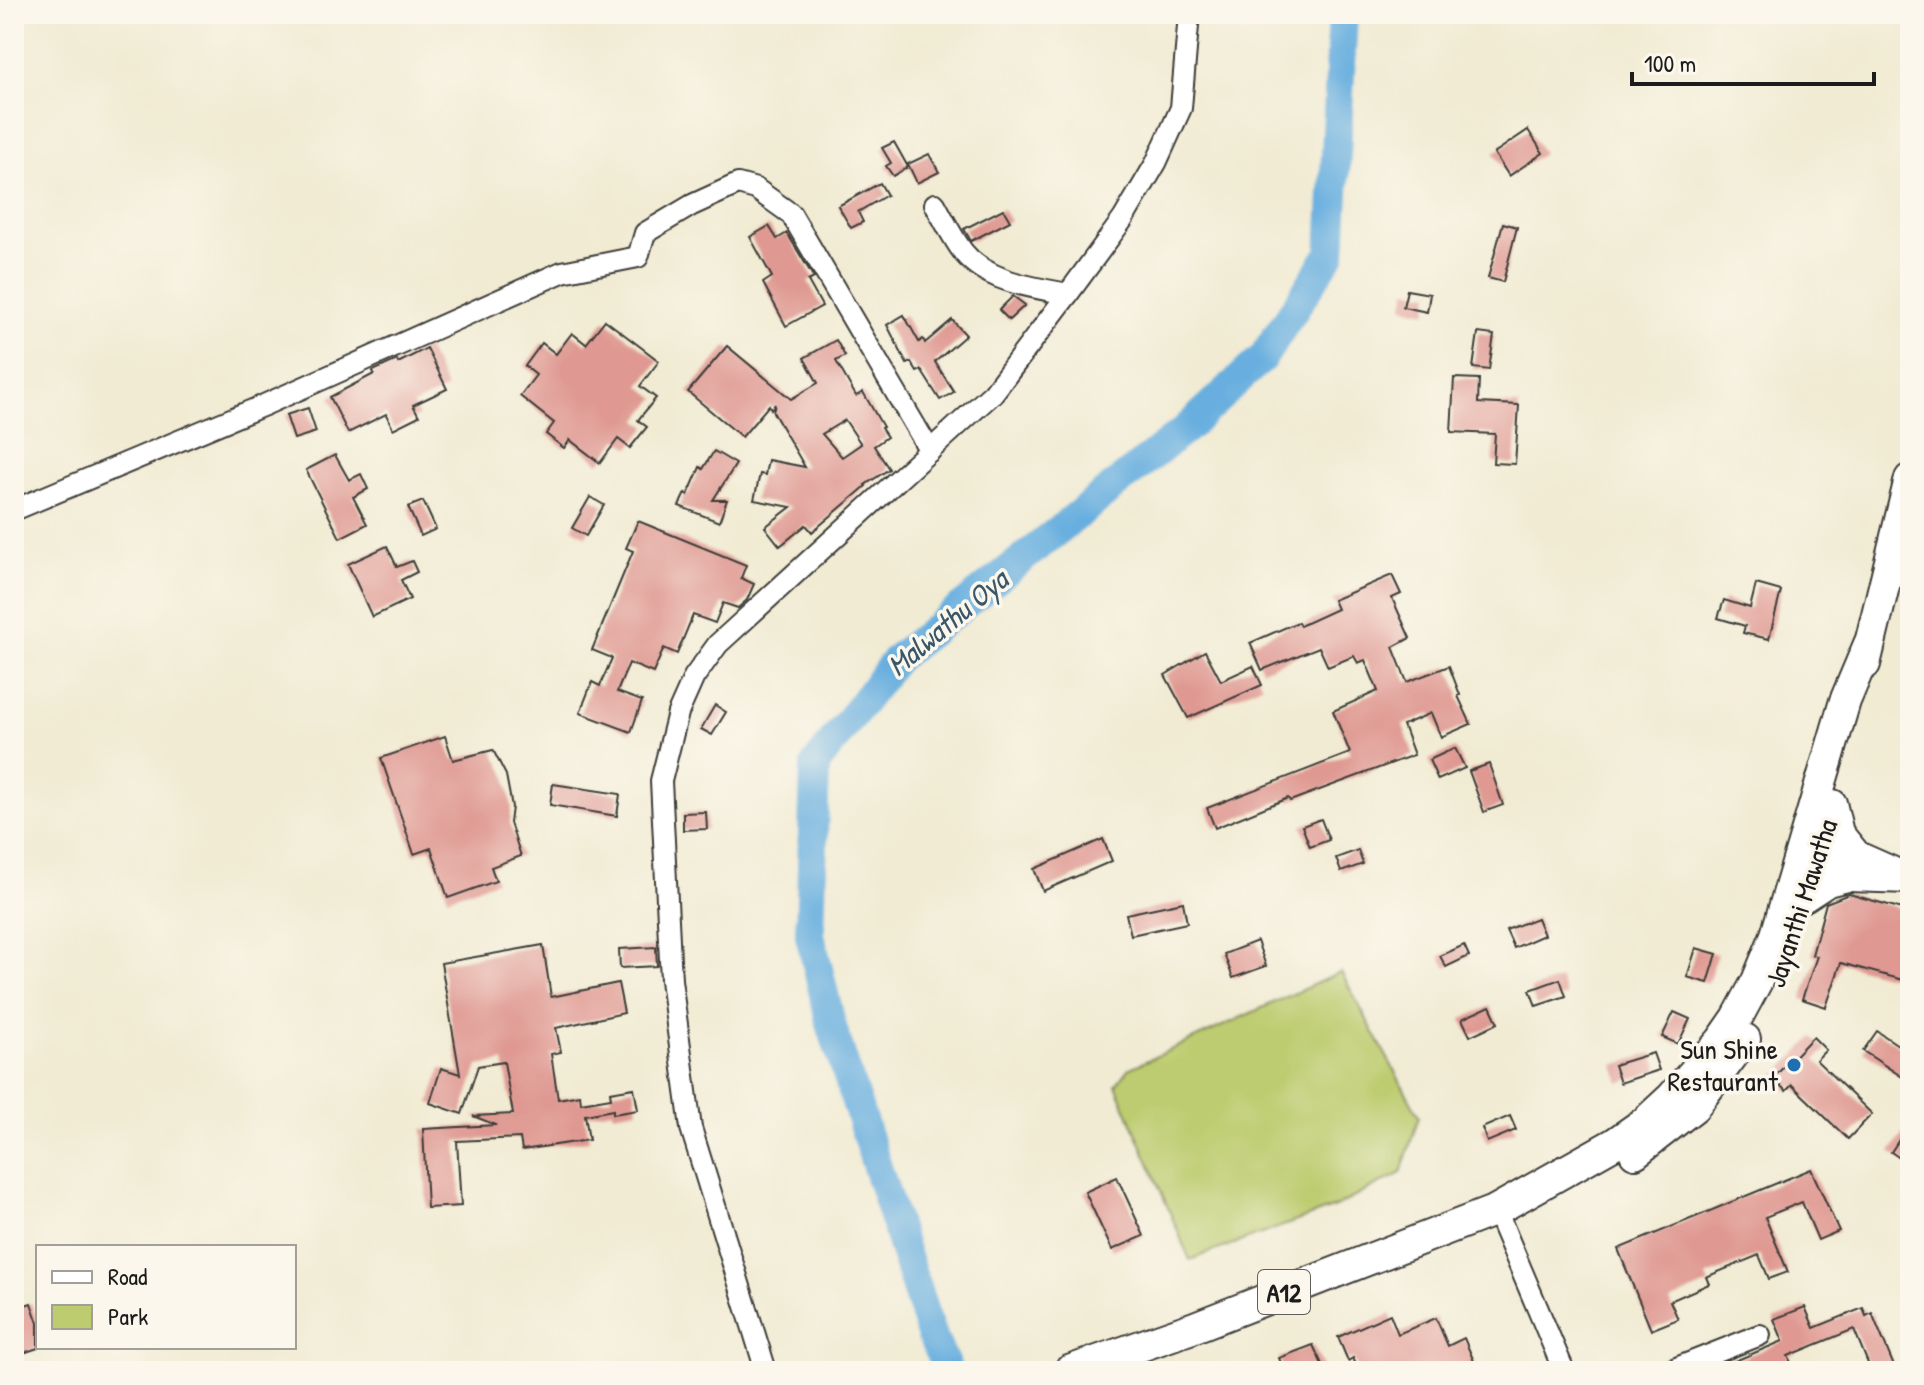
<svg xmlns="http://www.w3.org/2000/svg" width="1924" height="1385" font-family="'Patrick Hand',sans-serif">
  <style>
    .green { fill: #bdcc6f; stroke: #6c7446; stroke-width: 2 }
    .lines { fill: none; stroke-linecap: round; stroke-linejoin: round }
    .river { stroke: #68afdf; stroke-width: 30 }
    .building { fill: #df9992; fill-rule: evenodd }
    .minor-casing { stroke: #3c3b37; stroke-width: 24 }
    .major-casing { stroke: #3c3b37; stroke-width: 30 }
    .highway-casing { stroke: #3c3b37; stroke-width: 34 }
    .minor { stroke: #fff; stroke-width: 20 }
    .major { stroke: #fff; stroke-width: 26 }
    .highway { stroke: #fff; stroke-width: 30 }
    .poi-dot { fill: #1f6fb2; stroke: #fbf7ec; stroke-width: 3 }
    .labels { text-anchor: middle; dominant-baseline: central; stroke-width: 7; stroke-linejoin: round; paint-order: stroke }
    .shield { fill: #fbf7ec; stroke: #5f5e5a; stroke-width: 2 }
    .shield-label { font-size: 26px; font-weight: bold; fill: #1c1c1c }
    .street-label { font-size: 28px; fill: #1c1c1c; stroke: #fbf7ec }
    .poi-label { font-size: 28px; fill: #1c1c1c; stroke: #fbf7ec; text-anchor: end }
    .water-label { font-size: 30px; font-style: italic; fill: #3a576a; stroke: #fbf7ec }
  </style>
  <rect width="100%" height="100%" fill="#fbf7ec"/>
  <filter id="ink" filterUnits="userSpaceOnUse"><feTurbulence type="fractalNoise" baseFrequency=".0125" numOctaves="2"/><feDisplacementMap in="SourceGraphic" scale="16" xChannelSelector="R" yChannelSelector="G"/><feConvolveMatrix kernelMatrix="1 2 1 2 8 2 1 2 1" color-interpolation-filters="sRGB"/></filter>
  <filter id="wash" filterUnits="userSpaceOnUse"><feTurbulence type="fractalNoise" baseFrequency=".006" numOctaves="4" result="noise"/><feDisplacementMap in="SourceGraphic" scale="32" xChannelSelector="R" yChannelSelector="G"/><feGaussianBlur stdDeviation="1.8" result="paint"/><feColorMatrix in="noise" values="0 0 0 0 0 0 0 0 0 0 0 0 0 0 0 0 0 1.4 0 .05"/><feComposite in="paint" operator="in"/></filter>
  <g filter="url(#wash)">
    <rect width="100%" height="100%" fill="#f1ebd3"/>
    <path class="green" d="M1341 972 1419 1116 1401 1173 1335 1207 1190 1260 1116 1085 1128 1069Z"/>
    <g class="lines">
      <path class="river" d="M948 1371 931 1334 831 1024 810 935 815 765 896 659 1186 429 1263 357 1331 253 1343 14"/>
    </g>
    <g id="blocks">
      <g class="building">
        <path d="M1528 130 1543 153 1509 176 1494 153Z"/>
        <path d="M894 142 908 167 893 176 886 166 891 163 882 148Z"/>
        <path d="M929 154 939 172 917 183 908 164Z"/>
        <path d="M880 183 887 195 858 212 863 222 851 228 838 206Z"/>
        <path d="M1003 209 1010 221 971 241 964 229Z"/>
        <path d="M1503 223 1517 227 1503 282 1488 278Z"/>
        <path d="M769 226 777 239 787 233 814 278 808 281 822 306 786 326 763 283 772 277 750 237Z"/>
        <path d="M1407 290 1430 294 1427 312 1403 307Z"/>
        <path d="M1013 296 1025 305 1009 320 999 310Z"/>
        <path d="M904 315 919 342 923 339 925 343 952 320 966 335 935 362 954 392 940 400 921 370 917 372 911 362 907 364 887 325Z"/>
        <path d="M605 320 659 361 640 386 656 398 638 420 647 427 630 448 618 439 600 463 570 440 564 448 546 434 554 423 520 396 536 375 525 366 542 343 556 354 572 333 586 344Z"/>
        <path d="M1478 333 1494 335 1489 370 1473 368Z"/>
        <path d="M836 340 845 356 836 361 856 396 863 392 883 427 881 428 887 437 874 446 889 469 865 485 866 486 812 532 806 525 780 546 765 527 791 507 754 500 760 474 765 475 768 460 805 467 773 412 775 404 771 409 769 405 742 437 688 392 727 346 791 399 818 383 804 358ZM845 420 861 444 842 457 822 434Z"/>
        <path d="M427 348 447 389 413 405 419 416 393 429 386 414 348 433 330 397 374 374 373 371 397 360 398 363Z"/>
        <path d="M1454 378 1479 379 1478 403 1519 405 1515 464 1493 463 1495 434 1451 432Z"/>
        <path d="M308 408 316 432 294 439 286 415Z"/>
        <path d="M714 451 736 464 713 500H727L719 522 679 506 685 493 688 495 700 467 703 469Z"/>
        <path d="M335 455 349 480 361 474 368 489 353 497 367 524 340 538 306 470Z"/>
        <path d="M590 497 604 505 586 536 572 528Z"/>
        <path d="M423 501 436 529 421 536 408 507Z"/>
        <path d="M638 521 746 565 741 578 754 584 747 600 738 608 723 603 715 623 693 615 677 654 664 648 653 673 629 663 617 692 642 701 631 732 580 713 592 682 600 686 612 658 592 650 633 551 626 548Z"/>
        <path d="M387 546 397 567 412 561 417 572 401 580 410 599 372 617 348 564Z"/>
        <path d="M1392 575 1401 594 1392 598 1410 638 1393 647 1407 682 1449 666 1460 695 1458 696 1471 724 1441 737 1431 713 1403 725 1414 755 1290 801 1288 798 1215 828 1207 808 1350 753 1333 711 1378 691 1365 660 1358 663 1354 656 1328 667 1319 647 1262 670 1250 643 1298 622 1300 626 1337 609 1333 600Z"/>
        <path d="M1756 584 1781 591 1769 639 1743 633 1745 626 1718 618 1724 600 1750 608Z"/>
        <path d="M1205 651 1221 681 1253 666 1262 685 1188 718 1165 675Z"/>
        <path d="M715 705 726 712 712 735 701 729Z"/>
        <path d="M445 736 453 760 493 750 506 775 512 807 510 823 521 856 491 867 496 881 448 898 431 848 414 854 381 758Z"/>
        <path d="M1455 748 1465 768 1438 780 1429 760Z"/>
        <path d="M1489 764 1503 805 1484 812 1469 771Z"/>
        <path d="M553 784 620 794 617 816 550 805Z"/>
        <path d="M706 812 707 829 683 830V813Z"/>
        <path d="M1321 819 1329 840 1310 847 1302 826Z"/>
        <path d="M1103 839 1112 861 1043 891 1034 869Z"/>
        <path d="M1358 850 1363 864 1341 872 1336 858Z"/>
        <path d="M1849 894 1910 911V982L1841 963 1826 1007 1802 999 1817 956 1812 955 1826 903Z"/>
        <path d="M1183 902 1187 923 1131 935 1126 914Z"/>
        <path d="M1537 918 1544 935 1514 948 1506 930Z"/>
        <path d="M1257 941 1266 966 1233 978 1224 954Z"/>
        <path d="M543 945 551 997 618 983 624 1013 556 1028 561 1052 551 1054 558 1099 580 1095 581 1103 611 1098 610 1092 634 1088 638 1110 613 1114V1110L585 1115 589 1140 522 1150 520 1138 457 1141 461 1206 427 1208 423 1129 496 1125 473 1116 513 1114 504 1062 478 1066 462 1114 430 1103 441 1068 460 1074 441 963Z"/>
        <path d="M1464 945 1469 956 1446 967 1440 956Z"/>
        <path d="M656 947 657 966 620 968 619 949Z"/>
        <path d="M1696 948 1717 954 1708 983 1687 977Z"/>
        <path d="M1560 979 1566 996 1536 1006 1530 990Z"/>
        <path d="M1490 1006 1498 1023 1470 1036 1462 1019Z"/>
        <path d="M1674 1012 1690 1019 1678 1044 1662 1037Z"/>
        <path d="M1877 1031 1910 1053V1069L1904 1078 1863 1051Z"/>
        <path d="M1813 1037 1826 1050 1816 1060 1872 1114 1848 1139 1792 1085 1786 1091 1773 1078Z"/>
        <path d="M1653 1053 1659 1070 1620 1083 1614 1065Z"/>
        <path d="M1510 1116 1516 1130 1487 1142 1482 1128Z"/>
        <path d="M1910 1123V1165L1891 1152Z"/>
        <path d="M1811 1169 1839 1231 1818 1240 1802 1202 1765 1217 1788 1272 1769 1279 1759 1255 1706 1277 1709 1284 1670 1301 1678 1319 1651 1330 1618 1249Z"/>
        <path d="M1117 1177 1144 1236 1112 1250 1085 1192Z"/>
        <path d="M31 1303 38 1323V1348L14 1356V1309Z"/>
        <path d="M1805 1307 1814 1328 1863 1308 1866 1316 1872 1313 1896 1371H1871L1854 1329 1788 1356 1792 1365 1776 1371H1711L1783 1341 1774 1319Z"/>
        <path d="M1390 1314 1398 1334 1436 1318 1448 1346 1464 1338 1476 1366 1465 1371H1359L1353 1358 1348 1361 1338 1337Z"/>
        <path d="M1313 1345 1325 1371H1284L1279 1358Z"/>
      </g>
    </g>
  </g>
  <g filter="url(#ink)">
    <use href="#blocks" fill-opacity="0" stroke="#3c3b37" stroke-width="2"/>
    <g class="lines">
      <g class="minor-casing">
        <g id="minor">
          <path d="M935 204C944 220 953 239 964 253 988 282 1032 287 1068 294"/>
          <path d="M14 510 262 406 562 272 638 257 645 233 692 205 738 184 756 189 791 214 930 451"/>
          <path d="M1496 1210 1564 1371"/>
          <path d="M766 1371 691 1128 671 980 661 781 678 713 694 677 718 644 993 393 1068 294 1123 219 1156 163 1181 108 1189 14"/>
          <path d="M1669 1371 1760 1335"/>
        </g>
      </g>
      <g class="major-casing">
        <g id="major">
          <path d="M1833 803 1840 833 1857 854"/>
          <path d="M1804 839 1842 848 1903 875"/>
          <path d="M1799 854 1816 859 1848 878 1910 880"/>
          <path d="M1805 898 1828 883 1848 878"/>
        </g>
      </g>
      <g class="highway-casing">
        <g id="highway">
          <path d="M1865 664 1910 479"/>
          <path d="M1635 1153 1694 1107 1745 1039"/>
          <path d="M1069 1371 1192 1328 1496 1210 1615 1143 1645 1122 1672 1097 1721 1041 1737 1018 1757 981 1776 935 1845 701 1869 644"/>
        </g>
      </g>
      <use href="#minor" class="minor"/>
      <use href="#major" class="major"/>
      <use href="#highway" class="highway"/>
    </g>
  </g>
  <circle class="poi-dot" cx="1794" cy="1065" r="8"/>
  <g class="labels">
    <rect class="shield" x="1258" y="1270" width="52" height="44" rx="6"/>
    <g class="shield-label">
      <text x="1284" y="1292">A12</text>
    </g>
    <g class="street-label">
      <text transform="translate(1801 903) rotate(-72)">Jayanthi Mawatha</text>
    </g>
    <g class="poi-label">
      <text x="1778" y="1049">Sun Shine<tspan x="1778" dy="32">Restaurant</tspan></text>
    </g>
    <g class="water-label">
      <text transform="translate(947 622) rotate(-40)">Malwathu Oya</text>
    </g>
  </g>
  <rect width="1924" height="1385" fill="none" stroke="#fbf7ec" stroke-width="48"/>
  <rect x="36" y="1245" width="260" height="104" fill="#fbf7ec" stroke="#a29f99" stroke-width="2"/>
  <rect x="52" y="1271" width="40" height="12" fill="#ffffff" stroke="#a29f99" stroke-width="2"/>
  <text x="108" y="1285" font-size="24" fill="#1c1c1c">Road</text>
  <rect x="52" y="1305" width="40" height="24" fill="#bdcc6f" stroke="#a29f99" stroke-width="2"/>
  <text x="108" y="1325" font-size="24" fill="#1c1c1c">Park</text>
  <path d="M1632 72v12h242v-12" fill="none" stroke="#1c1c1c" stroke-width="4"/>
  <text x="1644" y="72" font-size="24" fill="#1c1c1c" stroke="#fbf7ec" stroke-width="6" paint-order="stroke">100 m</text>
</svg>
